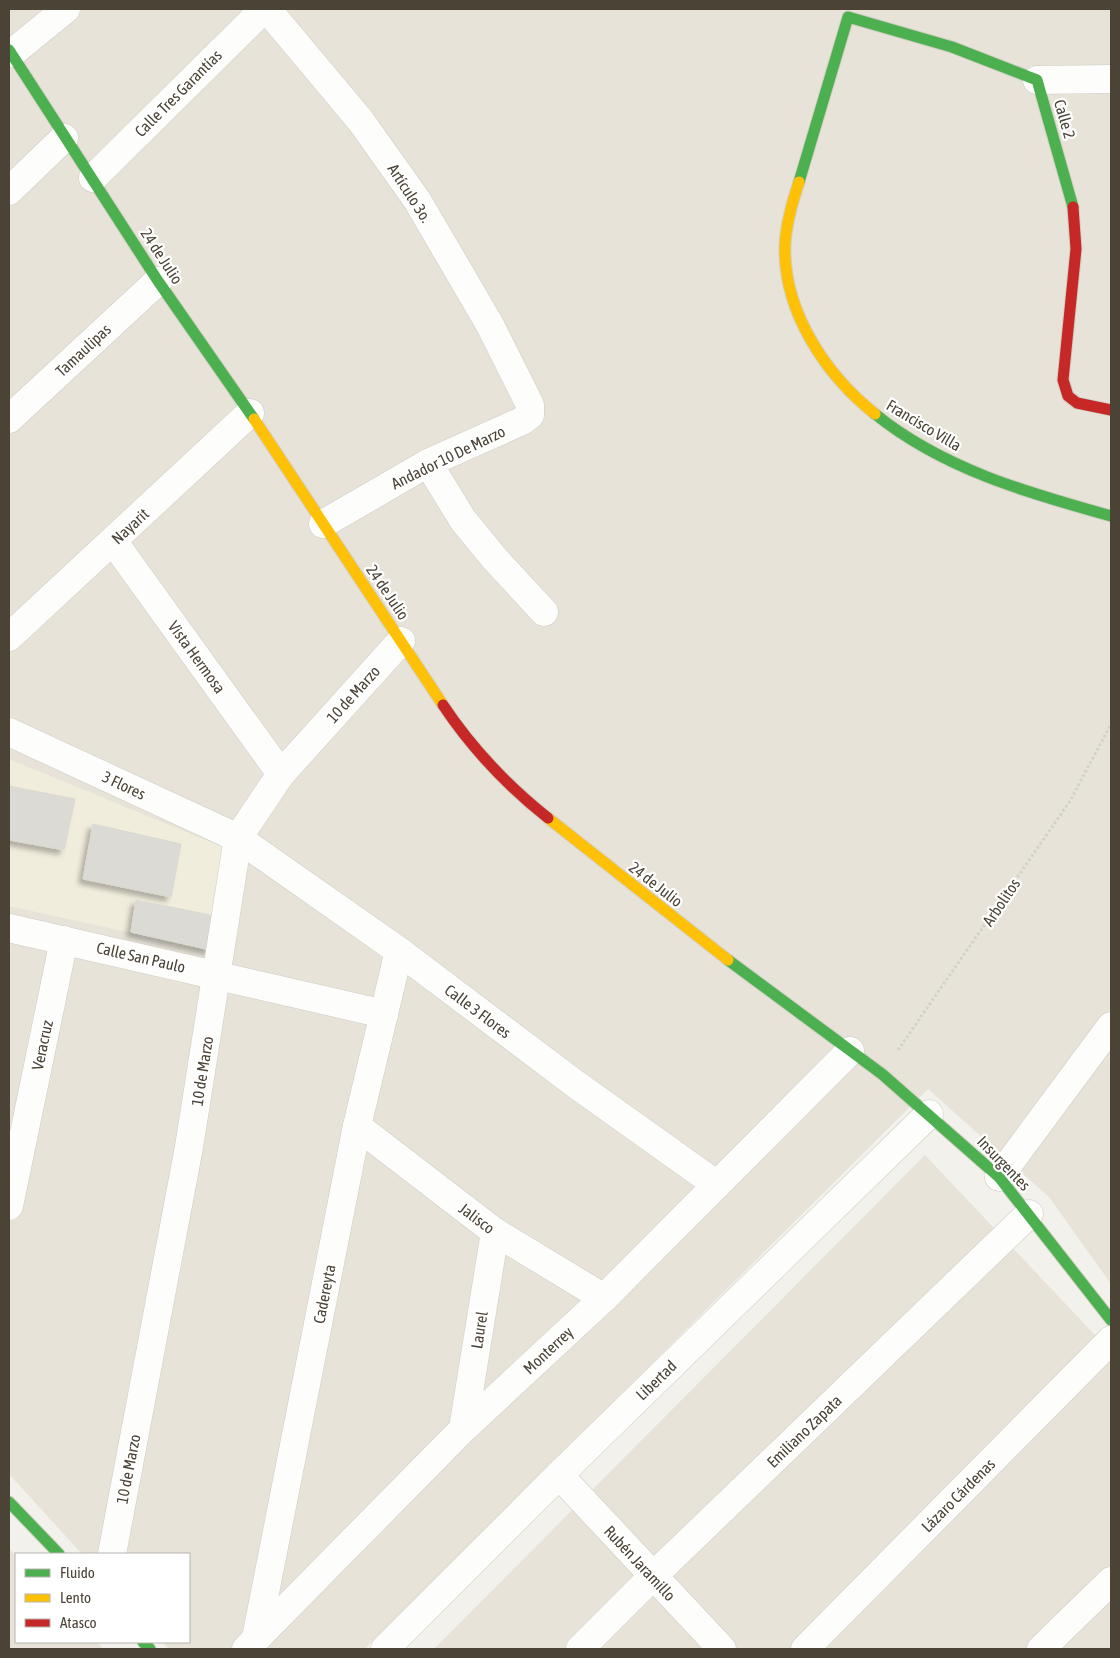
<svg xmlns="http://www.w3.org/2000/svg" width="1120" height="1658" font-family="'Asap Condensed',sans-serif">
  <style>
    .residential { fill: #e7e3d8 }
    .education { fill: #f1eddd }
    .building { fill: #dcdad4; stroke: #dbd8d1; filter: url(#shadow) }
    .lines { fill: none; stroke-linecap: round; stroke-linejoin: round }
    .street-casing { stroke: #ceccc6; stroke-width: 29 }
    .fast-casing { stroke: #d2cfc2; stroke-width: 13 }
    .slow-casing { stroke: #d2cfc2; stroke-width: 13 }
    .jam-casing { stroke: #d2cfc2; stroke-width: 13 }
    .path { stroke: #d2d1ca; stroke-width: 3; stroke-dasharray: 2.5 2.5; stroke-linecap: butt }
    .street { stroke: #fdfdfc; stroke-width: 28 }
    .fast { stroke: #4caf50; stroke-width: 11 }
    .slow { stroke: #ffc107; stroke-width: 11 }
    .jam { stroke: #c62828; stroke-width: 11 }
    .labels { text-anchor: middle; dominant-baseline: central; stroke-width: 4.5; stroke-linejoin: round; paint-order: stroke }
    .street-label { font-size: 16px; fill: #4a4336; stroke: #fff }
  </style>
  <defs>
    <filter id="shadow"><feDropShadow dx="-4.5" dy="4.5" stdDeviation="2.5" flood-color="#0004"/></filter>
  </defs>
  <rect width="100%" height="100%" fill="#f2f1ec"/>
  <g class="residential">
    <path d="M9 9H1111V1284L1049 1197 928 1089 365 1649H169L162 1642H189V1554H82L9 1474Z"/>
    <path d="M925 1155 1111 1352V1649H434Z"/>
    <path d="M9 1548 16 1556V1642H97L104 1649H9Z"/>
  </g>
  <path class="education" d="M9 759 225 848 210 950 9 906Z"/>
  <g class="building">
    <path d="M9 786 75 799 64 850 9 840Z"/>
    <path d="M93 824 181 844 171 897 83 879Z"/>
    <path d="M136 900 215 916 210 950 131 932Z"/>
  </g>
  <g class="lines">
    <g class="street-casing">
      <g id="street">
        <path d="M267 9 360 120 417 200 490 325 530 405V415L522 421 428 463 323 524"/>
        <path d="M12 53 66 9"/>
        <path d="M1037 80 1111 79"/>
        <path d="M93 178 264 9"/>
        <path d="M9 191 64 138"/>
        <path d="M9 419 158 281"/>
        <path d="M428 463 463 520 495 559 544 612"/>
        <path d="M113 541 281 774"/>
        <path d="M9 637 250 413"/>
        <path d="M9 732 238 838 399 951 574 1083 717 1185"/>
        <path d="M9 928 384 1014"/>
        <path d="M357 1126 495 1232 604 1298"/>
        <path d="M999 1177 1111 1026"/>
        <path d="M9 1206 64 940"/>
        <path d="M463 1429 495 1232"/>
        <path d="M559 1475 722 1649"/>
        <path d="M112 1554 189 1147 238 838 281 774 401 641"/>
        <path d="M256 1638 357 1126 399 951"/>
        <path d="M246 1649 463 1429 604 1298 850 1051"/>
        <path d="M385 1649 559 1475 929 1114"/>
        <path d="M580 1649 652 1577 1029 1214"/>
        <path d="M805 1649 1111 1340"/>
        <path d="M1041 1649 1111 1581"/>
      </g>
    </g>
    <g class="fast-casing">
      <g id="fast">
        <path d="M9 50 158 281 254 419"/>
        <path d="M799 182 848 17 952 47 1037 80 1073 207"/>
        <path d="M875 414C943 469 1028 493 1111 516"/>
        <path d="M728 960 882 1074 999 1177 1111 1320"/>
        <path d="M9 1502 59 1554"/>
        <path d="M143 1642 150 1649"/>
      </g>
    </g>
    <g class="slow-casing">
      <g id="slow">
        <path d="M799 182C792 203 786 223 785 245 783 311 825 374 875 414"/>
        <path d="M254 419 443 705"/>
        <path d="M548 818 728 960"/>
      </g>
    </g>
    <g class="jam-casing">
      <g id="jam">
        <path d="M1073 207 1076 249 1063 380 1068 396 1077 403 1111 410"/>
        <path d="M443 705C471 747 509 787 548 818"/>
      </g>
    </g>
    <path class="path" d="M898 1050 1070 801 1111 724"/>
    <use href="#street" class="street"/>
    <use href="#fast" class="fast"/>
    <use href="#slow" class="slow"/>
    <use href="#jam" class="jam"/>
  </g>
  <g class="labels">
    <g class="street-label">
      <text transform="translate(178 93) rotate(-45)">Calle Tres Garantías</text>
      <text transform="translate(1065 119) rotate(74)">Calle 2</text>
      <text transform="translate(410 193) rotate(57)">Artículo 3o.</text>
      <text transform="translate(162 256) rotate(57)">24 de Julio</text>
      <text transform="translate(83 350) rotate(-43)">Tamaulipas</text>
      <text transform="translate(924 425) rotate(31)">Francisco Villa</text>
      <text transform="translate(448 457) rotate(-26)">Andador 10 De Marzo</text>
      <text transform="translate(130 526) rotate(-43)">Nayarit</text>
      <text transform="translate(388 592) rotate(56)">24 de Julio</text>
      <text transform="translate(197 657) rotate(54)">Vista Hermosa</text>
      <text transform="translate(353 694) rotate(-48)">10 de Marzo</text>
      <text transform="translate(124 785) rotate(25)">3 Flores</text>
      <text transform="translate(656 884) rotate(38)">24 de Julio</text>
      <text transform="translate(1001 902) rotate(-56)">Arbolitos</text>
      <text transform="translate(141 957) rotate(13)">Calle San Paulo</text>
      <text transform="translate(478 1011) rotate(37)">Calle 3 Flores</text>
      <text transform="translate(42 1045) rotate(-78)">Veracruz</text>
      <text transform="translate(202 1071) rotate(-81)">10 de Marzo</text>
      <text transform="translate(1004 1163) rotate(46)">Insurgentes</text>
      <text transform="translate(477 1218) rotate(37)">Jalisco</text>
      <text transform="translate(324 1294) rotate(-79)">Cadereyta</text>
      <text transform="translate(479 1330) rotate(-81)">Laurel</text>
      <text transform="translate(548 1350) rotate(-43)">Monterrey</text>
      <text transform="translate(656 1380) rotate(-44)">Libertad</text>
      <text transform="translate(804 1431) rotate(-44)">Emiliano Zapata</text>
      <text transform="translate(128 1469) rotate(-79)">10 de Marzo</text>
      <text transform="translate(958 1495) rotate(-45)">Lázaro Cárdenas</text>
      <text transform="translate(640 1563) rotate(47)">Rubén Jaramillo</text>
    </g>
  </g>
  <rect width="1120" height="1658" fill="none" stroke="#4a4336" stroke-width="20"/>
  <rect x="15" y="1553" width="175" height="90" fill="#ffffff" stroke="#b7b4af"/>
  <rect x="25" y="1569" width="25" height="8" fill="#4caf50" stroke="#b7b4af"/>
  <text x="60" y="1578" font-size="15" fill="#4a4336">Fluido</text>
  <rect x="25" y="1594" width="25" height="8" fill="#ffc107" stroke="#b7b4af"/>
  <text x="60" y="1603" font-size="15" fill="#4a4336">Lento</text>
  <rect x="25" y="1619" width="25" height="8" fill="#c62828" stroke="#b7b4af"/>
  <text x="60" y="1628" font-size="15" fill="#4a4336">Atasco</text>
</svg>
